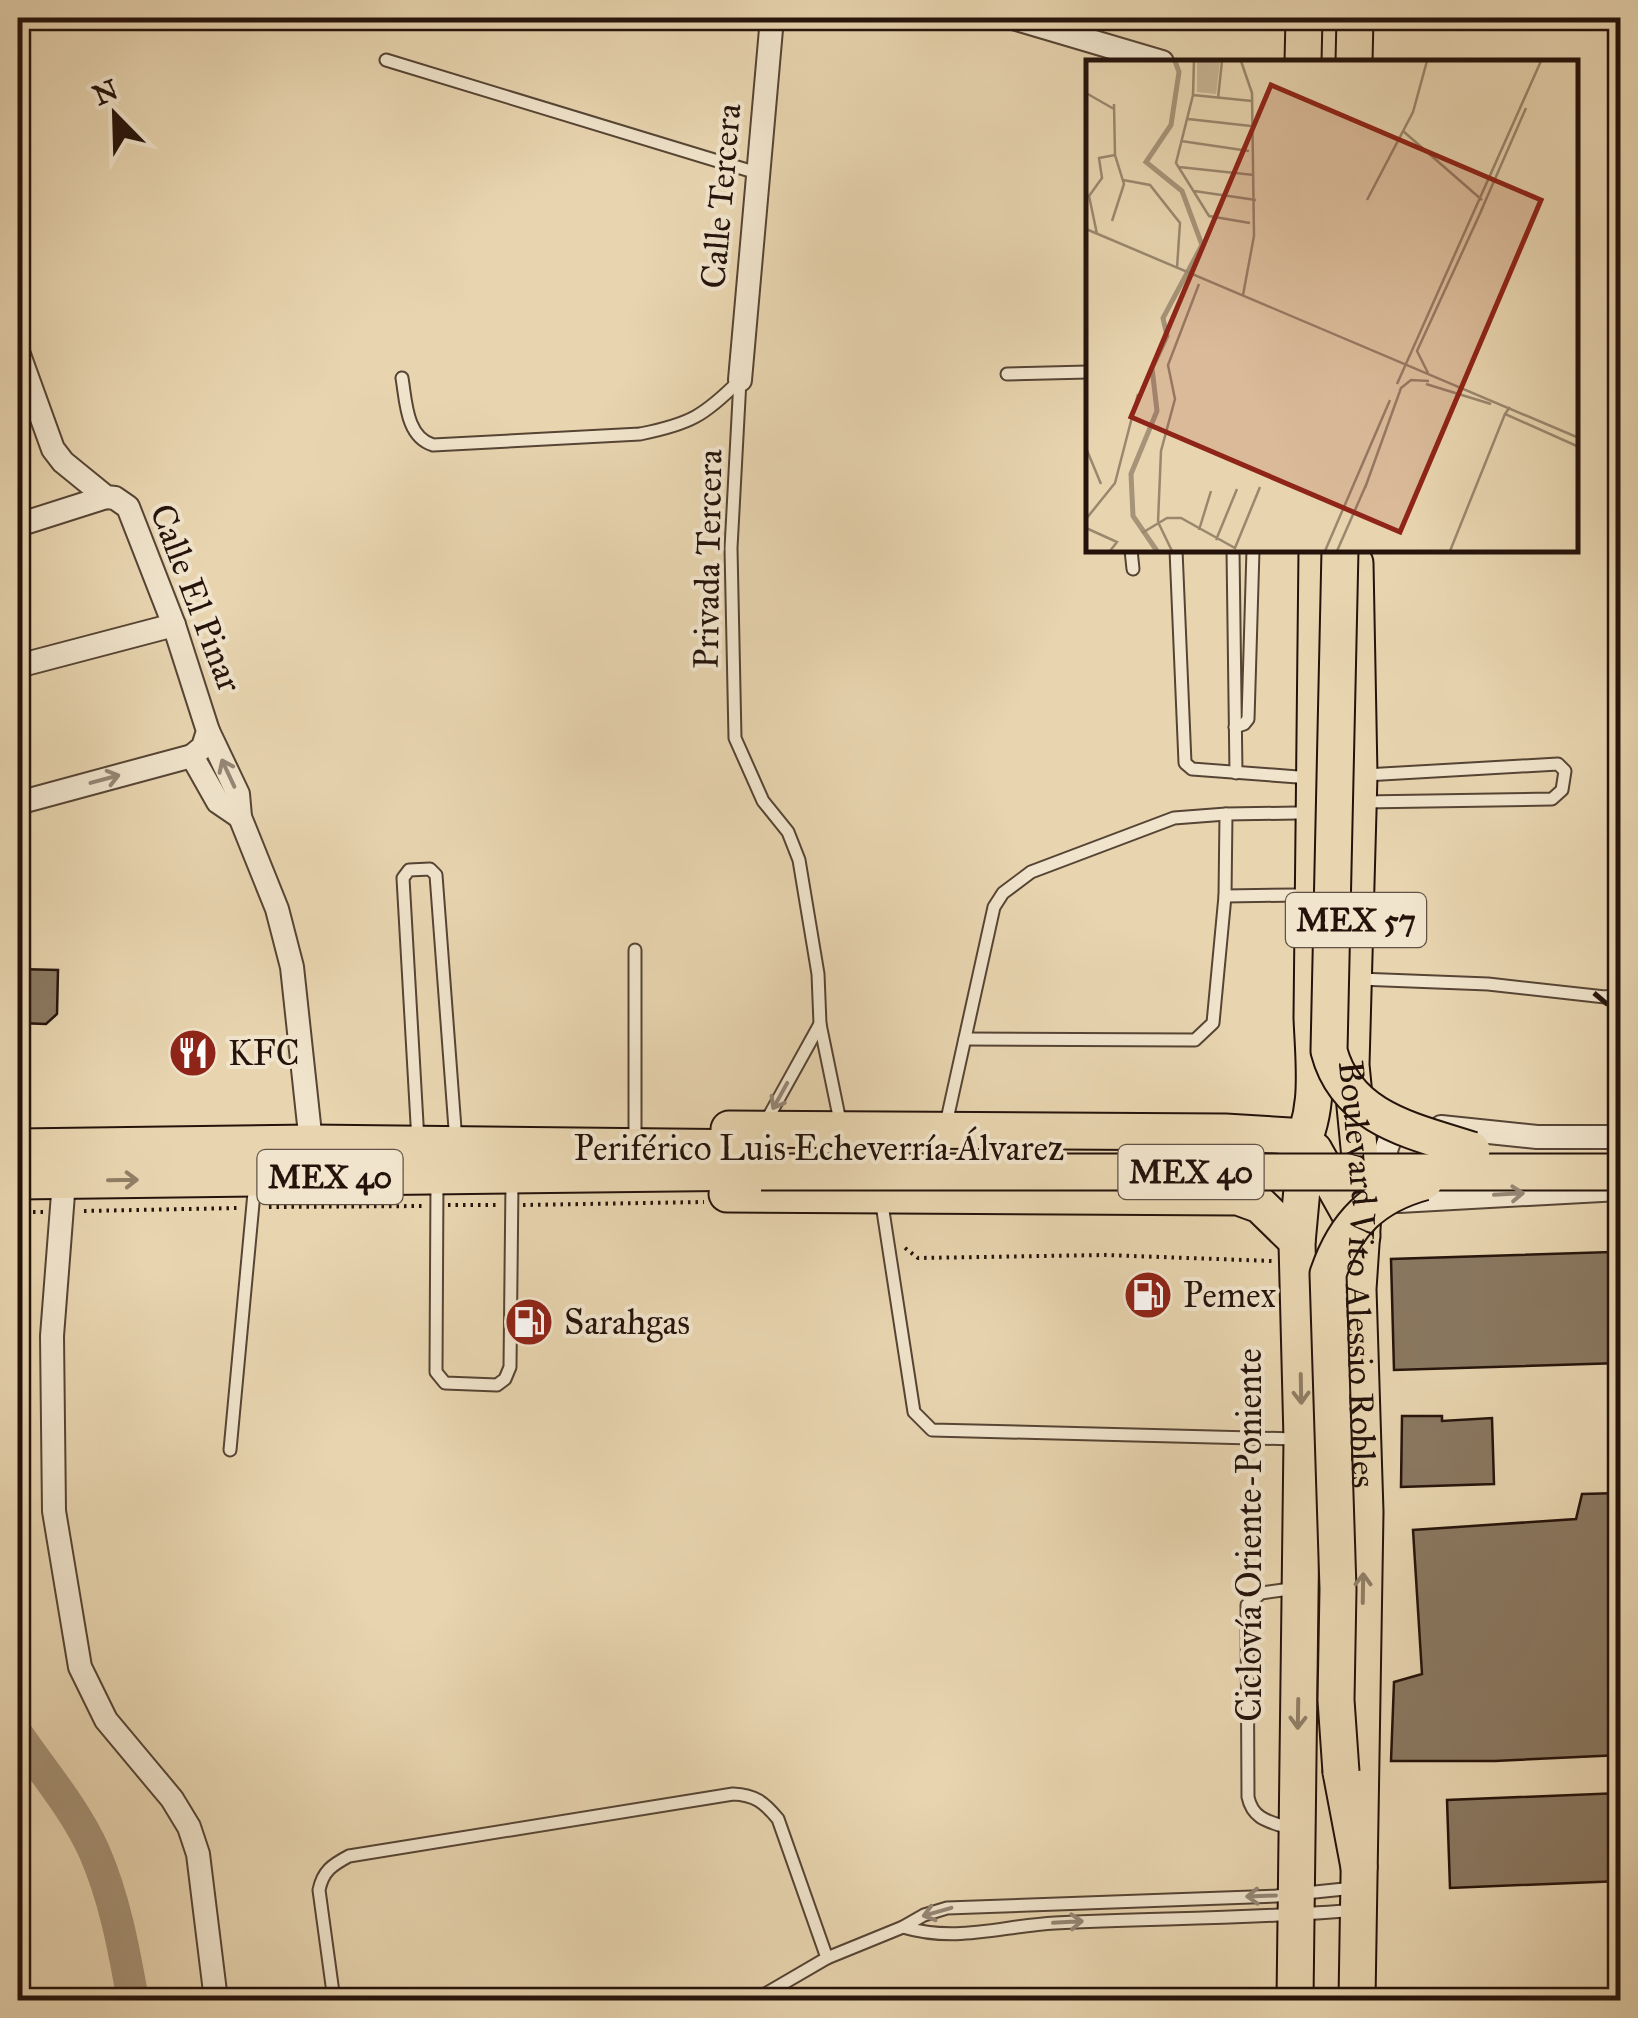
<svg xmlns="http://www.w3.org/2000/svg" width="1638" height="2018" font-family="'IM FELL Great Primer',serif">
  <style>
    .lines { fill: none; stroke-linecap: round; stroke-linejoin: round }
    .river { stroke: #a69378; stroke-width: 32 }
    .building { fill: #8a7861; stroke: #25130b; stroke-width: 2.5 }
    .service-casing { stroke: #564434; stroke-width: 15 }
    .minor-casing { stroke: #564434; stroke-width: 26 }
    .primary-casing { stroke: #25130b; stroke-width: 39 }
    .trunk-casing { stroke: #25130b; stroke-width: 39 }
    .path { stroke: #25130b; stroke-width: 4; stroke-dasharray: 2.5 5; stroke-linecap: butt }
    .service { stroke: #f0e4cc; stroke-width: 11 }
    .minor { stroke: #f0e4cc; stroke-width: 22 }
    .primary { stroke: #e8d5b0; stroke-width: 35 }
    .trunk { stroke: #e8d5b0; stroke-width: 35 }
    .rail { stroke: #25130b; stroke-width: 5; stroke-dasharray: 18 18; stroke-linecap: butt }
    .trunk-bridge-casing { stroke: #25130b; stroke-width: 39; stroke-linecap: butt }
    .trunk-bridge { stroke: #e8d5b0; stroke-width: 35 }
    .oneway { stroke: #958675 }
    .oneway2 { stroke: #907e66 }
    .labels { text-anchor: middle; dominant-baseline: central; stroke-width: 8; stroke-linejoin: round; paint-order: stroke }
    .shield { fill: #f0e4cc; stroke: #625245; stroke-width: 2.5 }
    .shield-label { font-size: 32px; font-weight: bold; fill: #25130b }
    .street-label { font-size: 35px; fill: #25130b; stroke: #f0e4cc }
    .poi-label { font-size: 35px; fill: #25130b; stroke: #f0e4cc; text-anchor: start }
    .inset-river { fill: none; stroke: #a69378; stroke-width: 5 }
    .inset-road { fill: none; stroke: #9a876e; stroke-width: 2.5 }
    .view { fill: #8f2418; fill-opacity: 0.15; stroke: #8f2418; stroke-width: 5 }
    .inset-edge { fill: none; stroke: #25130b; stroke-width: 5 }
  </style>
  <rect width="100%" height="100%" fill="#e8d5b0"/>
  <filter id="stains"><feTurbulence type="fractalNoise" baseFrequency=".002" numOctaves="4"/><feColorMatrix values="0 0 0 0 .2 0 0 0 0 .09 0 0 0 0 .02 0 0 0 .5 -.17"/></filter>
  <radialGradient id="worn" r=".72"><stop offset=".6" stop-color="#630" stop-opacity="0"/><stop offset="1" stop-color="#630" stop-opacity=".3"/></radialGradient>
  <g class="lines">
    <path class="river" d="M18 1735C44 1773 75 1809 94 1851 115 1899 124 1950 133 2000"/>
  </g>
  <g class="building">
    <path d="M18 969 58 970 57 1014 46 1024 18 1023Z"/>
    <path d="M1611 1252 1612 1272H1620V1363L1394 1370 1391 1259Z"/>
    <path d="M1402 1416H1442V1421L1492 1418 1494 1484 1401 1487Z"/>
    <path d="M1620 1493V1755L1495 1761H1391L1394 1682 1422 1674 1413 1530 1576 1519 1582 1494Z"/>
    <path d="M1620 1793V1881L1450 1888 1447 1800Z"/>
  </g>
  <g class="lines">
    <g class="service-casing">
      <g id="service">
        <path d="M386 60 757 173"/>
        <path d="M1007 374 1088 372"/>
        <path d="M402 378C406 401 406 437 433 445L640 434C690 424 704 416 740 380"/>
        <path d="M740 380 731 548 735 738 763 801 788 832 799 860 818 974 820 1024 841 1126"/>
        <path d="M1131 550 1133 569"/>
        <path d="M1176 550 1185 763 1192 769 1298 777"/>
        <path d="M1233 550 1236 773"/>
        <path d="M1235 727 1244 724 1248 719 1253 550"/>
        <path d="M1363 802 1552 799 1562 790 1565 771 1558 764 1365 775"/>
        <path d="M1225 896 1297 895"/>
        <path d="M1359 979 1488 984 1605 997 1620 994"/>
        <path d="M965 1039 1195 1040 1213 1023 1225 896 1226 814"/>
        <path d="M946 1124 994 907 1003 893 1031 872 1174 818 1226 814 1297 813"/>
        <path d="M764 1125 820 1024"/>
        <path d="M635 1129V950"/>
        <path d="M418 1141 403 878 409 870 430 869 436 875 456 1142"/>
        <path d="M437 1180 436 1372 445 1383 497 1385 505 1379 510 1367 512 1182"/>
        <path d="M881 1198 914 1412 932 1430 1296 1439"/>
        <path d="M230 1450 255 1182"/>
        <path d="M1292 1829C1272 1822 1253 1821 1248 1797L1247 1605 1261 1593 1297 1588"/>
        <path d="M903 1927C957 1943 1001 1926 1055 1923 1156 1918 1256 1919 1356 1910"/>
        <path d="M827 1958 903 1927 924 1915 947 1908 1276 1896 1354 1888"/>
        <path d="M334 2000 319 1890C323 1871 332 1865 349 1856L733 1794C755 1795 764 1802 778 1819L827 1958 755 2000"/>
      </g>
    </g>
    <g class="minor-casing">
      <g id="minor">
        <path d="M1013 18 1162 62"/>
        <path d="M18 352 53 449 63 462 106 497 115 498 128 507 174 625 208 731 203 747 192 756 18 803"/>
        <path d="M740 380 772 18"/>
        <path d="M18 525 106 497"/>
        <path d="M18 666 174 625"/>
        <path d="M208 731 238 794 240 817 277 909 292 967 311 1143"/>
        <path d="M192 756 218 802 240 817"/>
        <path d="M1441 1127 1537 1137H1620"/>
        <path d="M1390 1180C1381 1158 1385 1136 1406 1123"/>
        <path d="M64 1181 52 1336 54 1511 80 1667 106 1720 172 1799 189 1827 198 1854 216 2000"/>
        <path d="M1399 1201 1620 1189"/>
      </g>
    </g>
    <g class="primary-casing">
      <g id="primary">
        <path d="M1303 62 1304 18"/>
        <path d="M1354 62 1355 18"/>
        <path id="s1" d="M1355 563 1359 775 1351 1065 1364 1199 1358 1289 1365 1512 1357 2000"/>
        <path d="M1295 2000 1302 1439 1297 1243 1306 1146"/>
      </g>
    </g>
    <g class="trunk-casing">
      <g id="trunk">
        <path d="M729 1129 1225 1132 1306 1137"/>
        <path d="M18 1147 311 1143 762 1148"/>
        <path d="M1314 1150 1362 1236"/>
        <path d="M1296 1156C1321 1113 1314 1067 1312 1018L1317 550"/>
        <path d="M18 1181 761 1172"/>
        <path d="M727 1194 1238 1197 1260 1205 1297 1241"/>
        <path d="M1341 1772 1359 1867"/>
      </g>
    </g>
    <g class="path">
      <path d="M448 1205H499"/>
      <path d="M523 1205 704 1202"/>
      <path d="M269 1207 424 1206"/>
      <path d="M84 1211 239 1208"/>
      <path d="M18 1212H44"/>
      <path d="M905 1248 918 1258 1105 1255 1272 1261"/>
    </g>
    <use href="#service" class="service"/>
    <use href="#minor" class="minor"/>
    <use href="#primary" class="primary"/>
    <use href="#trunk" class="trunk"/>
    <path class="rail" d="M1594 993 1620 1015"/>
    <g class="trunk-bridge-casing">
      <g id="trunk-bridge">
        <path d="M1340 550 1329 1051C1347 1119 1413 1131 1472 1150"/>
        <path d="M761 1172H1620"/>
        <path d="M1341 1772 1336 1700 1338 1589 1328 1274C1345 1224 1373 1196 1424 1182"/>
      </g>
    </g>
    <use href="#trunk-bridge" class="trunk-bridge"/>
  </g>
  <defs><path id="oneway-shaft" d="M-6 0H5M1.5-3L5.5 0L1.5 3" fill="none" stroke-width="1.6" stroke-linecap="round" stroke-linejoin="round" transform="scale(2.5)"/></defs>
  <g class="oneway">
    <use href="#oneway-shaft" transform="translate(228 773) rotate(-115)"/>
    <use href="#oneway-shaft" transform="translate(105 779) rotate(-15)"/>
    <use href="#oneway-shaft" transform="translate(780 1096) rotate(119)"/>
    <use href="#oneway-shaft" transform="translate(1509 1194) rotate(-3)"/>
    <use href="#oneway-shaft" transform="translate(1261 1896) rotate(178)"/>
    <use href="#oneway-shaft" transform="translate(937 1912) rotate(164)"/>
    <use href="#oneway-shaft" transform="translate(1068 1922) rotate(-3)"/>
  </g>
  <g class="oneway2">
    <use href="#oneway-shaft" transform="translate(123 1180) rotate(-1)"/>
    <use href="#oneway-shaft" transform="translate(1301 1389) rotate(89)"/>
    <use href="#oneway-shaft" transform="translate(1363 1588) rotate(-89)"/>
    <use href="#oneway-shaft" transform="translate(1298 1714) rotate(91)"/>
  </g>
  <defs>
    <g id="restaurant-disc" transform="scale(2.5)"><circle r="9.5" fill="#8f2418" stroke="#f0e4cc"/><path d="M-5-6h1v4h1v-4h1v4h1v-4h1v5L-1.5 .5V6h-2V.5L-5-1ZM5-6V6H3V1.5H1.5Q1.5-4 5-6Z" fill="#fff"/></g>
    <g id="fuel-disc" transform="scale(2.5)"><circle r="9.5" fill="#8f2418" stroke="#f0e4cc"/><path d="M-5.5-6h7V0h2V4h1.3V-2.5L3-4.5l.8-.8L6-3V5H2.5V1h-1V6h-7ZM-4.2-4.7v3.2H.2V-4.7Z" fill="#fff"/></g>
  </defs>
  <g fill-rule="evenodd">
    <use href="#restaurant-disc" x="193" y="1053"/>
    <use href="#fuel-disc" x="1148" y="1295"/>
    <use href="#fuel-disc" x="529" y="1322"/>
  </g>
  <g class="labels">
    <g class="shield">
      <rect x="1286" y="893" width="140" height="54" rx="8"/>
      <rect x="1118.5" y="1145" width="145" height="54" rx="8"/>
      <rect x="257.5" y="1150" width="145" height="54" rx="8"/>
    </g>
    <g class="shield-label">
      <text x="1356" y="920">MEX 57</text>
      <text x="1191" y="1172">MEX 40</text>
      <text x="330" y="1177">MEX 40</text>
    </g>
    <g class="street-label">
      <text transform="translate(721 196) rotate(-85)">Calle Tercera</text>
      <text transform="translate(708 559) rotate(-89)">Privada Tercera</text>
      <text transform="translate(196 598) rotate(69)">Calle El Pinar</text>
      <text x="819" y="1148">Periférico Luis Echeverría Álvarez</text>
      <text stroke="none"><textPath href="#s1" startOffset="712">Boulevard Vito Alessio Robles</textPath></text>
      <text transform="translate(1249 1535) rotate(-90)">Ciclovía Oriente-Poniente</text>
    </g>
    <g class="poi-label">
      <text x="228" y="1053">KFC</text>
      <text x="1183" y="1295">Pemex</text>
      <text x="564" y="1322">Sarahgas</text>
    </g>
  </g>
  <g transform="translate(1086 60)">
    <rect width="492" height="492" fill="#e8d5b0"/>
    <path d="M111 1H134L130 34 111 32Z" fill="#c7b494"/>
    <path class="inset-river" d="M71 491 47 456 45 414 71 351 66 308 81 276 77 258 116 185 96 131 60 102 85 65 93 12 89 1"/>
    <path class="inset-road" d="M108 1 107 35 90 103 123 156 164 163M155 1 166 33 168 177M0 33 28 49M107 35 166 41M132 38 136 1M102 59 165 66M317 71 396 140M95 81 163 91M93 107 168 115M37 120 64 125 94 163 91 208M108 131 170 140M281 140 327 52 341 1M395 151 440 48M26 161 38 124 29 95 28 44M0 169 493 378M11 174 3 136 16 118 13 98 29 95M157 235 168 176M342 313 331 291 397 147M311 324 455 1M340 324 405 344M424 347 419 354 493 387M0 388 15 424M279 428 315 328 325 320 343 321M0 459 29 423 52 334M72 462 75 391 89 339 82 305 113 224M72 462 86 491M0 468 31 482 24 491M113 470 125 431M56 473 81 458H95L149 488 174 427M130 480 151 429M239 491 304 340M251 491 280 425M364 491 419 354"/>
    <path class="view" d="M185 25 455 140 314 472 45 357Z"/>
    <rect width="492" height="492" class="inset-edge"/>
  </g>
  <rect width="1638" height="2018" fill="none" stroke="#e8d5b0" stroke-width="60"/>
  <rect x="20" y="20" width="1598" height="1978" fill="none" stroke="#25130b" stroke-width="5"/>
  <rect x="30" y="30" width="1578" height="1958" fill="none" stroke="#25130b" stroke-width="2.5"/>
  <g transform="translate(115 115) rotate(337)" stroke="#f0e4cc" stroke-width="8" paint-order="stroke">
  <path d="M0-8L18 38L0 25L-18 38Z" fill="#25130b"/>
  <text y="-15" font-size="28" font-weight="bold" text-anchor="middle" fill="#25130b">N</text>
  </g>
  <rect width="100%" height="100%" filter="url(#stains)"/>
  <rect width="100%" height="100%" fill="url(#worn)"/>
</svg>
